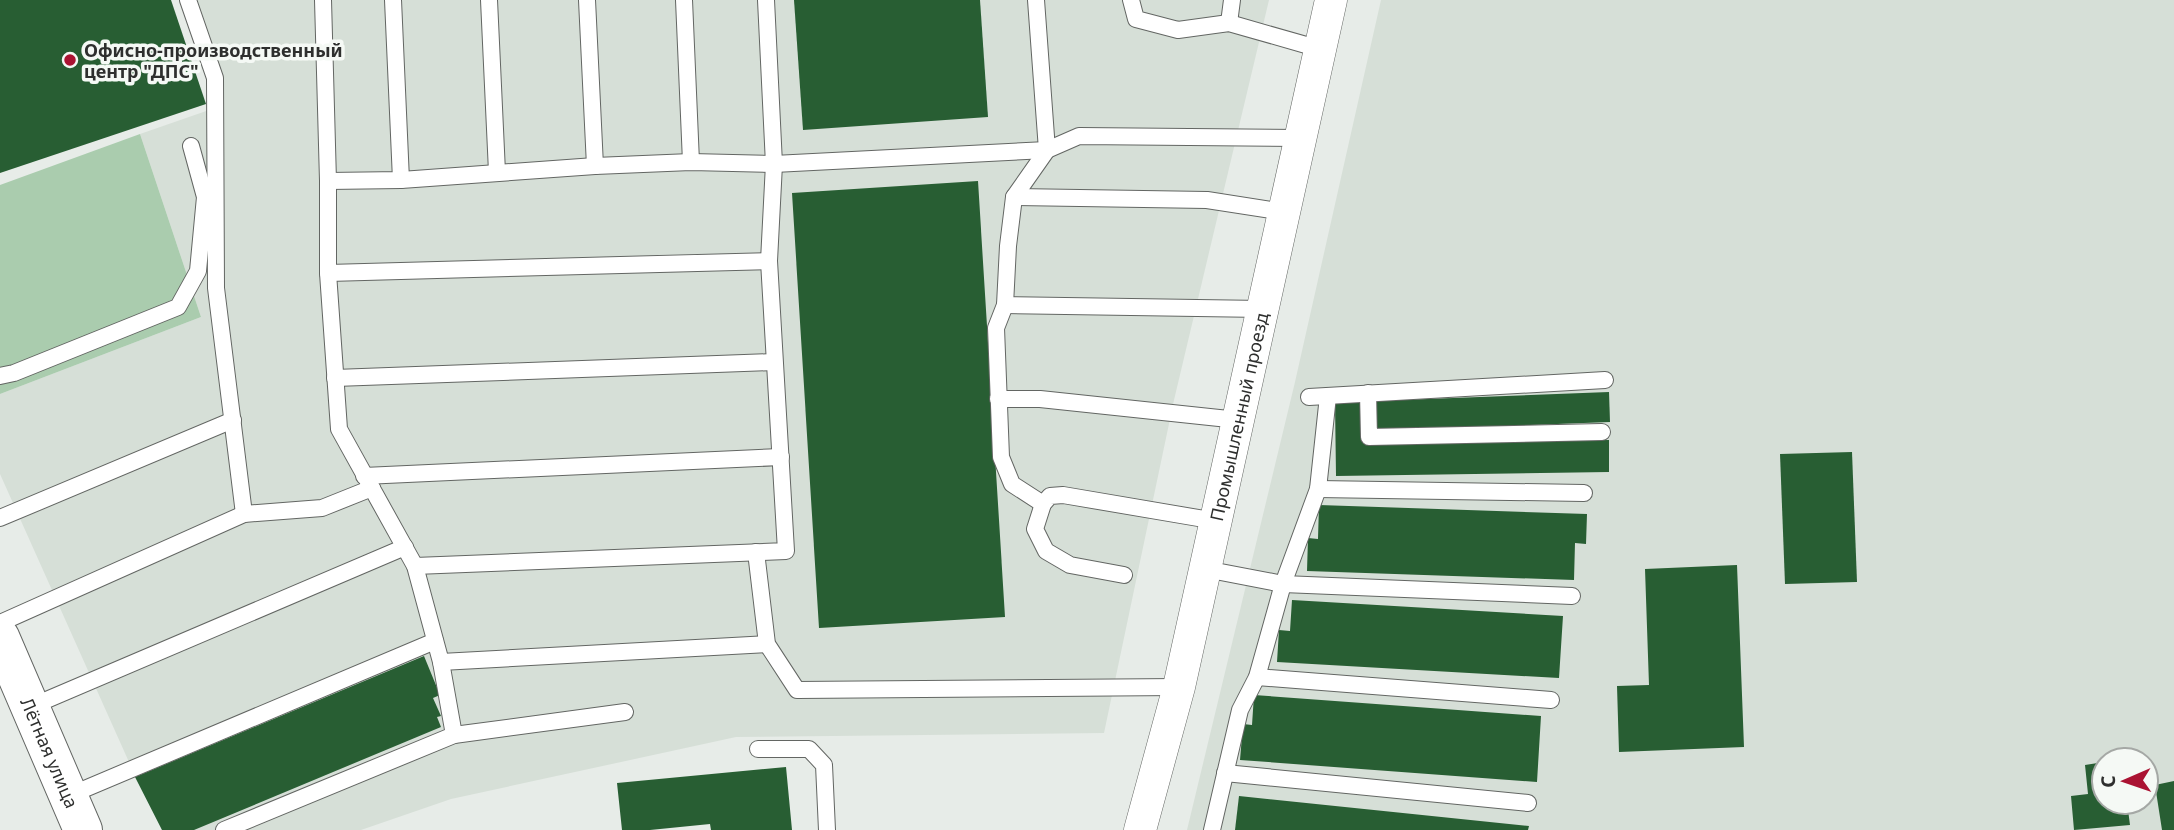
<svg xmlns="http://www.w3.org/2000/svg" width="2174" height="830" font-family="'Noto Sans',sans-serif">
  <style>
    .built { fill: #d6dfd7; fill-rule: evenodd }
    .green { fill: #aaccae }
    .building { fill: #285e33 }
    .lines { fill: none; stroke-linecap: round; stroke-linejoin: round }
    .service-casing { stroke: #636663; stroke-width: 18 }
    .minor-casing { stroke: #636663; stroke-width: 33 }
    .tertiary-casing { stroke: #636663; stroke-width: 40 }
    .service { stroke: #fff; stroke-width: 16 }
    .minor { stroke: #fff; stroke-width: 32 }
    .tertiary { stroke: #fff; stroke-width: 38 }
    .poi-dot { fill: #aa1332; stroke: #f5f9f5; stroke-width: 2.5 }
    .labels { text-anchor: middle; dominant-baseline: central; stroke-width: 7; stroke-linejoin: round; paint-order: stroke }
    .poi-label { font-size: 18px; font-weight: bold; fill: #2e2f2e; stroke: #f5f9f5; text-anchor: start }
    .street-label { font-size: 18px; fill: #2e2f2e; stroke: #f5f9f5 }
  </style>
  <rect width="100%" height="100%" fill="#e7ece8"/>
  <g class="built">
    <path d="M186 0H1269L1174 400 1104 733 736 737 451 799 361 830H162L133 771 0 474V394L201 317 140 134 212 109V89Z"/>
    <path d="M1381 0H2174V830H1187L1295 382ZM2104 760H2146V802H2104Z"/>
  </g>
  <path class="green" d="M140 134 201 317 0 394V185Z"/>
  <g class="building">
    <path d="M0 0H171L206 104 0 173Z"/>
    <path d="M794 0H980L988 117 803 130Z"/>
    <path d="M978 181 1005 617 819 628 792 193Z"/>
    <path d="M1609 392 1610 422 1376 431 1374 401Z"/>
    <path d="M1363 401V444L1609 440V472L1336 476 1335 402Z"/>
    <path d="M1852 452 1857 582 1785 584 1780 454Z"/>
    <path d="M1319 505 1587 514 1586 544 1575 543 1574 580 1307 571 1308 538 1318 539Z"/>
    <path d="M1737 565 1744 747 1619 752 1617 686 1649 685 1645 569Z"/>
    <path d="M1292 600 1563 616 1559 678 1277 662 1279 630 1290 631Z"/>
    <path d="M424 656 440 695 433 698 441 716 437 717 441 727 194 830H162L135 777Z"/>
    <path d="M1254 695 1541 716 1537 782 1240 760 1243 724 1252 725Z"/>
    <path d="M2104 762V802H2127L2130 825 2074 830 2071 796 2088 794 2085 765Z"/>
    <path d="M786 767 792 830H711L710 824 650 830H622L617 783Z"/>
    <path d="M2174 781V830H2162L2155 785Z"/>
    <path d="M1239 796 1529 826 1528 830H1235Z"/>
  </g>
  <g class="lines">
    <g class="service-casing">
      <g id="service">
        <path d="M188 0 215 78 216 288 244 514"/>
        <path d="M323 0 328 181V273L339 429 415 566 441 662 454 735"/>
        <path d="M393 0 401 180"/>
        <path d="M489 0 497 172"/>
        <path d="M587 0 595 166"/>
        <path d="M684 0 691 162"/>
        <path d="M1036 0 1047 150 1014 197 1008 246 1005 305 1263 309"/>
        <path d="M1131 0 1136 19 1178 30 1229 23 1320 49"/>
        <path d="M1229 23 1232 0"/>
        <path d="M328 181 401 180 595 166 691 162 774 164 1047 150 1079 136 1300 138"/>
        <path d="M1014 197 1207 200 1284 212"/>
        <path d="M328 273 769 261"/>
        <path d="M1005 305 996 328 1001 457 1012 484 1043 504"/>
        <path d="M0 376 14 373 178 307 198 271 205 197 191 146"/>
        <path d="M335 378 774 362"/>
        <path d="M1368 393 1369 437 1602 432"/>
        <path d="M1309 397 1605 380"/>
        <path d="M998 399H1040L1238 420"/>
        <path d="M364 476 781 457"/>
        <path d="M1318 489 1584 493"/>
        <path d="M0 518 233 420"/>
        <path d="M756 552 767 644 797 690 1179 687"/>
        <path d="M415 566 786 551 769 261 774 164 766 0"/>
        <path d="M1205 569 1283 584 1572 596"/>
        <path d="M1124 575 1070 565 1046 551 1035 529 1043 504 1050 496 1063 495 1216 521"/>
        <path d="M0 623 244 514 322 508 372 488"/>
        <path d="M441 662 767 644"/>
        <path d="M1257 677 1551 700"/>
        <path d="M30 707 405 547"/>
        <path d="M758 749H809L824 765 827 830"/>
        <path d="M1225 773 1528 803"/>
        <path d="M68 796 435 641"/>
        <path d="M224 830 454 735 625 712"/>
        <path d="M1212 830 1240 710 1257 677 1283 584 1318 489 1328 396"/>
      </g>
    </g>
    <g class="minor-casing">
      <g id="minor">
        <path id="s1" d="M1140 830 1179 687 1331 0"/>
      </g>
    </g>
    <g class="tertiary-casing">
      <g id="tertiary">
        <path id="s2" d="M0 637 83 830"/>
      </g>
    </g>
    <use href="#service" class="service"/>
    <use href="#minor" class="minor"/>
    <use href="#tertiary" class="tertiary"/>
  </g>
  <circle class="poi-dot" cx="70" cy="60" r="7"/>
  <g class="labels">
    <g class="poi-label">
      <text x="84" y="50">Офисно-производственный<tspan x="84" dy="21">центр "ДПС"</tspan></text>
    </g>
    <g class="street-label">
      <text stroke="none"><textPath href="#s1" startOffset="425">Промышленный проезд</textPath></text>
      <text stroke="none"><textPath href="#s2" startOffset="126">Лётная улица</textPath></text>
    </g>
  </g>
  <g transform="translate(2125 781) rotate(268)"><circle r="33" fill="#f5f9f5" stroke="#a5a8a5" stroke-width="2"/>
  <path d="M0-5L12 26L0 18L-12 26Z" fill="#aa1332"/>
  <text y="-10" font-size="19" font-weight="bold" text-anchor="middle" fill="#2e2f2e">С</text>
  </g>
</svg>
